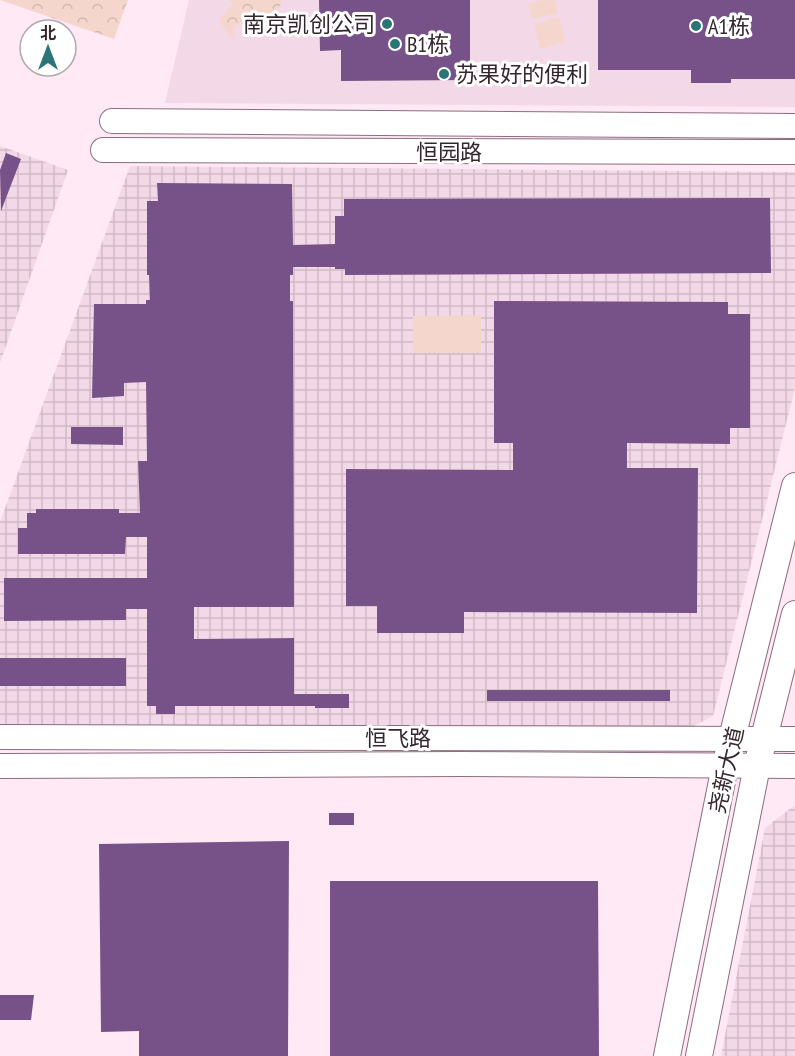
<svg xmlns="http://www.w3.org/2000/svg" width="795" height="1056" font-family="'PT Sans Narrow','Noto Sans SC',sans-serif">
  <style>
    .built { fill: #f3d9e7 }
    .industrial { fill: url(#industrial-grid) }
    .grass { fill: #f5d6cc }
    .forest { fill: url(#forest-crowns) }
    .building { fill: #775288 }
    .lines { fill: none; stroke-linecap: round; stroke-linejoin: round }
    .secondary-casing { stroke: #8d6d80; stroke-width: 26 }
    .primary-casing { stroke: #8d6d80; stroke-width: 28 }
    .secondary { stroke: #fff; stroke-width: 24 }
    .primary { stroke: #fff; stroke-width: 26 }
    .poi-dot { fill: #2b7579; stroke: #fff; stroke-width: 2 }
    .labels { text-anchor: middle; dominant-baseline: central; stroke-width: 6; stroke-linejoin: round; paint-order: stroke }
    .poi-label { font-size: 22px; fill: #34262e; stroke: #fff; text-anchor: start }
    .street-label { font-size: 22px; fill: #34262e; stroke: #fff }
  </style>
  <defs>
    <pattern id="industrial-grid" width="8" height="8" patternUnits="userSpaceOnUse" patternTransform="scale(1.5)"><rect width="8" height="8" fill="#f3d9e7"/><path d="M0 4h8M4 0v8" fill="none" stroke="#d1bac6"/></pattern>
    <pattern id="forest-crowns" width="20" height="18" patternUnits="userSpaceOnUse" patternTransform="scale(1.5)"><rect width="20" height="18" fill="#f5d6cc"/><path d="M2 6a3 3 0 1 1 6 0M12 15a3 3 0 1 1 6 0" fill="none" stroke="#d3b8b0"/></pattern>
  </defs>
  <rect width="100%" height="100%" fill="#ffe9f5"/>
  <path class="built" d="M189 0H795V107L165 103Z"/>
  <g class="industrial">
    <path d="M0 146 68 170 0 363Z"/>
    <path d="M130 166 795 172V388L713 716 688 729 0 730V522Z"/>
    <path d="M795 805V1056H721L765 828Z"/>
  </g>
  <g class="grass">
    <path d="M542 0H555L558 13 532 19 528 4Z"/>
    <path d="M559 17 565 42 540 49 534 24Z"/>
    <path d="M481 315V353H413V316Z"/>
  </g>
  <g class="forest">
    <path d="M0 0H128L114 39Z"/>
    <path d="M231 0H281L282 2 265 37 259 36 266 17 236 24 233 32 235 39H232L219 21 232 4Z"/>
  </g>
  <g class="building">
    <path d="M319 0H470V80L341 81V50L320 51Z"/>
    <path d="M598 0H795V79H731V83H691V70H598Z"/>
    <path d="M6 153 21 159 1 211 0 170Z"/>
    <path d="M157 183 292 184 293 245 335 244V216H344V199L770 198 771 273 345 275V269H335V267H293V275H290V301H293L294 607H194V639L294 638V694H349V708H315V706H175V714H156V706H147V609H126V620L4 621V578H147V537H126L125 554H18V528H27V513H36V509H119V513H140L138 461H147L146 382 124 383V396L92 398 94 304H146V300H150L149 275H147V201H158Z"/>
    <path d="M494 301 728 302V314H750V428H730V444L627 443V468H698L697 613 464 612V633H377V606H346V469L513 470V443H494Z"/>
    <path d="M71 427H123V445L71 444Z"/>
    <rect x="0" y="658" width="126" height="28"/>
    <rect x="487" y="690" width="183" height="11"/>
    <rect x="329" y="813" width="25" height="12"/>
    <path d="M289 841 288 1056H139V1031L101 1032 99 844Z"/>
    <path d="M330 881H598L599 1056H330Z"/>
    <path d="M0 995H34L31 1020H0Z"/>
  </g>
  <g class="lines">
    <g class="secondary-casing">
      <g id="secondary">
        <path d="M112 121 795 126"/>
        <path d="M103 150 795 152"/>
        <path d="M0 737 795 739"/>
        <path d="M0 766 459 764 795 766"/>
      </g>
    </g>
    <g class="primary-casing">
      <g id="primary">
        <path d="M667 1056 725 766 795 486"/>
        <path d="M699 1056 757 766 795 614"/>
      </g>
    </g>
    <use href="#secondary" class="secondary"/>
    <use href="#primary" class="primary"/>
  </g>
  <g class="poi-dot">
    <circle cx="387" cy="24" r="6"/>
    <circle cx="696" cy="26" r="6"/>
    <circle cx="395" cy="44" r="6"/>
    <circle cx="444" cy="74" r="6"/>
  </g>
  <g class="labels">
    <g class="poi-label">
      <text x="375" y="24" text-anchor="end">南京凯创公司</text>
      <text x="708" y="26">A1栋</text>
      <text x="407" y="44">B1栋</text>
      <text x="456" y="74">苏果好的便利</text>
    </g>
    <g class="street-label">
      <text x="449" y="152">恒园路</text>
      <text x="398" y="738">恒飞路</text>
      <text transform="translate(726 770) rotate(-77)">尧新大道</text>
    </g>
  </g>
  <g transform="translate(48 48)"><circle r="28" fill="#ffffff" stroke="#aea8ab" stroke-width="1.5"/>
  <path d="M0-4.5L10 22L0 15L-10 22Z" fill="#2b7579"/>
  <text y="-9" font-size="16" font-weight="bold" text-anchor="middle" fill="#34262e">北</text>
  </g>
</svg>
